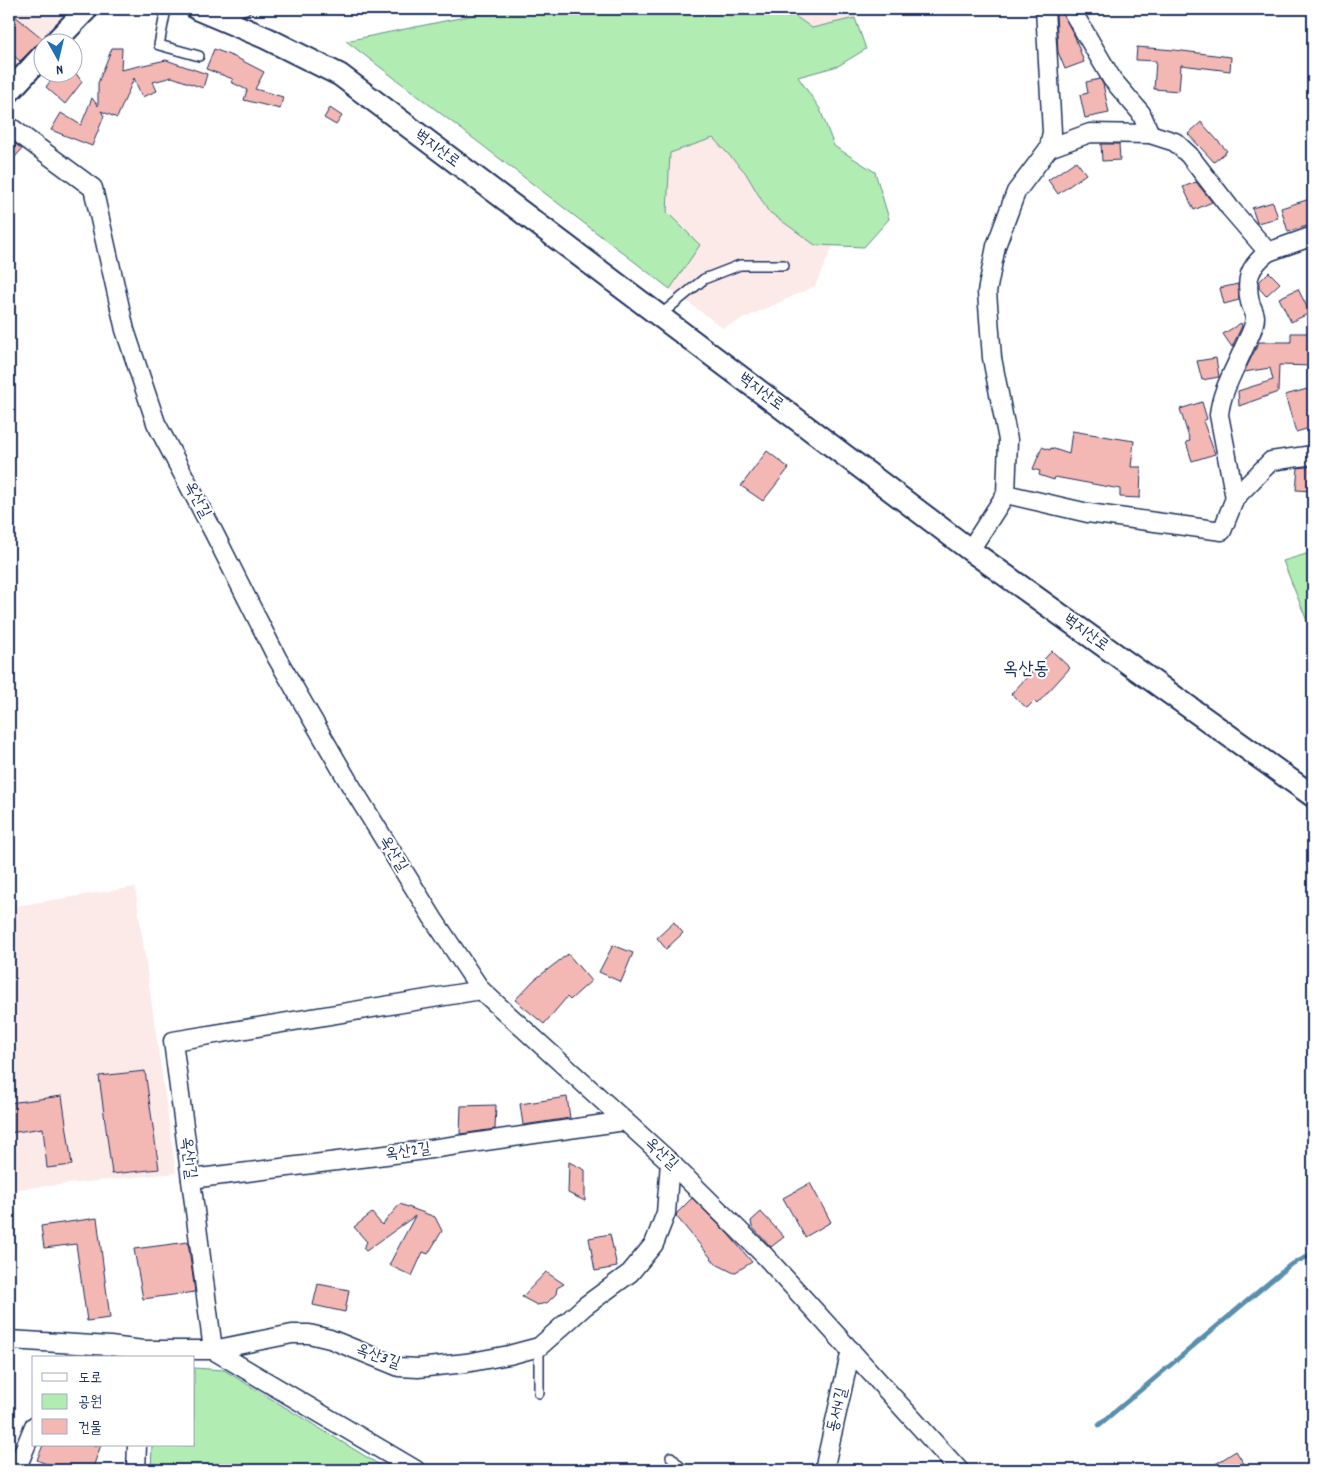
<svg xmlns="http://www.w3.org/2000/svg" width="1322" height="1479" font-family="Dekko,'Poor Story',sans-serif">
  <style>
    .built { fill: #fceae8 }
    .green { fill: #b1ecb2; stroke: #668e88 }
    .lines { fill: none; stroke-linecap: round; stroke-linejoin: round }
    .stream { stroke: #598eae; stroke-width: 4.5 }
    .building { fill: #f4b8b4; stroke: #1b2f5e }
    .service-casing { stroke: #1b2f5e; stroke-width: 12 }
    .minor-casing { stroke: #1b2f5e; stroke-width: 21 }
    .tertiary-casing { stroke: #1b2f5e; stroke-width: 25 }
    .service { stroke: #fff; stroke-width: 9 }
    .minor { stroke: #fff; stroke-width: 18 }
    .tertiary { stroke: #fff; stroke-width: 21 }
    .labels { text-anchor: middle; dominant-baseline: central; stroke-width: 4; stroke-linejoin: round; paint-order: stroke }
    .street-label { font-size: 16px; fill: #1b2f5e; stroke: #fff }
    .quarter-label { font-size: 19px; fill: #1b2f5e; stroke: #fff }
  </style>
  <rect width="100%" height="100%" fill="#fff"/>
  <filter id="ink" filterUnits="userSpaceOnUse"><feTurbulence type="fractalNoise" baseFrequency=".02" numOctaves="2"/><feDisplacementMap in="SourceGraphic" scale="10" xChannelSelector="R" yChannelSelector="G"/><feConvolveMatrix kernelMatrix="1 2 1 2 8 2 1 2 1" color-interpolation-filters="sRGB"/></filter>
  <g filter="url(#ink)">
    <g class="built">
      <path d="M9 9H70L9 77Z"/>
      <path d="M785 9H872L855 18 812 28Z"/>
      <path d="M713 138 745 172 768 211 815 245 833 246 815 286 723 328 670 289 700 245 667 212 670 153Z"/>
      <path d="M135 887 176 1173 9 1190V907Z"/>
    </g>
    <g class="green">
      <path d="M504 9H588L591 13 603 9H785L812 28 855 18 866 49 838 66 798 77 820 109 834 146 875 172 889 219 864 247 815 245 768 211 745 172 713 138 670 153 667 212 700 245 670 289 346 41Z"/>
      <path d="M1313 552V636L1283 561Z"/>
      <path d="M194 1368 224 1370 388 1470H151L152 1445H194Z"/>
    </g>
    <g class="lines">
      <path class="stream" d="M1099 1425 1290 1265 1313 1254"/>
    </g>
    <g class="building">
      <path d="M1061 10 1075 37 1084 62 1065 69 1058 52 1056 12Z"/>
      <path d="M9 11 43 39 20 61 9 52Z"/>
      <path d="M1137 47 1174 50 1231 57 1230 71 1181 65 1179 91 1154 89 1156 61 1136 60Z"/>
      <path d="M112 48H122L121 70 166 60 207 74 203 88 172 77 153 82 157 91 142 97 134 78 117 118 101 111 104 116 92 146 51 130 61 113 81 125 92 98 98 106V83Z"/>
      <path d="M214 49 237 58 264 72 255 89 283 97 280 109 244 100 247 90 231 82 233 79 206 69Z"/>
      <path d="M57 72H75L82 82 65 104 46 87Z"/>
      <path d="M1100 79 1103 84 1109 113 1085 118 1080 95 1088 93 1086 82Z"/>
      <path d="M330 108 342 116 336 125 324 118Z"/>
      <path d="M1201 122 1227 151 1214 162 1188 134Z"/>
      <path d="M9 139 22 149 9 164Z"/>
      <path d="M1101 144H1119L1120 160 1102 161Z"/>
      <path d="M1076 161 1086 174 1058 194 1048 180Z"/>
      <path d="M1196 182 1212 202 1194 210 1183 187Z"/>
      <path d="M1313 198V224L1288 232 1281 208Z"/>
      <path d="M1273 202 1278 218 1257 223 1252 208Z"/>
      <path d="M1269 272 1280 283 1266 296 1259 288V282Z"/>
      <path d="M1238 284 1239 300 1224 304 1220 288Z"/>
      <path d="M1298 289 1310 313 1291 322 1279 298Z"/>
      <path d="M1241 323 1242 326 1232 347 1223 334Z"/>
      <path d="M1291 333H1313V366L1279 365 1278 392 1239 406 1238 391 1273 380 1270 368 1244 372 1259 342H1291Z"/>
      <path d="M1216 358 1219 377 1202 380 1197 361Z"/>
      <path d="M1311 388 1313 396V427L1296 432 1285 395Z"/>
      <path d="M1202 402 1207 419 1203 421 1215 454 1192 461 1186 442 1190 441 1180 409Z"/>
      <path d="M1072 431 1134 441 1131 467H1141L1140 498 1120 497V489L1055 477 1054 480 1039 475 1040 471 1033 469 1042 447 1050 450 1051 448 1069 454Z"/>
      <path d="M767 451 789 468 763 501 741 486Z"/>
      <path d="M1313 466V491L1296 490 1298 468Z"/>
      <path d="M1052 651 1070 668 1037 704 1034 701 1027 708 1011 694Z"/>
      <path d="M674 922 683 933 666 949 657 938Z"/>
      <path d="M613 945 633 953 621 982 599 972Z"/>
      <path d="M568 954 591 981 570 1000 567 997 544 1024 515 1000 534 980Z"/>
      <path d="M145 1071 159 1169 112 1174 99 1076Z"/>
      <path d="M62 1096 72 1165 47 1168 43 1128 9 1133V1103Z"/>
      <path d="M567 1097 570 1118 523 1125 520 1104Z"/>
      <path d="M496 1105 495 1129 460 1134 461 1106Z"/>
      <path d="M569 1162 585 1170V1201L568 1193Z"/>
      <path d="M810 1183 831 1222 805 1237 783 1198Z"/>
      <path d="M692 1198 729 1235 752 1262 734 1273 716 1264 676 1216 677 1213Z"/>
      <path d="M400 1204 435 1217 442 1231 428 1254 423 1252 412 1276 389 1265 415 1216 366 1251 363 1248 367 1242 354 1227 372 1213 382 1225Z"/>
      <path d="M761 1212 784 1237 771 1247 752 1227 751 1221Z"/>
      <path d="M97 1218 110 1318 87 1321 76 1244 44 1248 41 1226Z"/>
      <path d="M610 1234 617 1267 595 1271 589 1238Z"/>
      <path d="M188 1242 195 1292 143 1299 134 1249Z"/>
      <path d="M546 1272 564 1284 557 1288 556 1294 547 1303 537 1305 522 1297Z"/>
      <path d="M318 1284 349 1290 345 1312 313 1305Z"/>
      <path d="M43 1445H101L92 1470H60L37 1460Z"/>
      <path d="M1236 1451 1248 1470H1206Z"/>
    </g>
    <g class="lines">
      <g class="service-casing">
        <g id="service">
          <path d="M166 9 159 45 199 56"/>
          <path d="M224 16 246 9"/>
          <path d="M659 316 704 279 740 265H784"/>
          <path d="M539 1347V1393"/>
          <path d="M671 1457 683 1470"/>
        </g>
      </g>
      <g class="minor-casing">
        <g id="minor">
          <path d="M1071 9 1112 79 1141 113 1150 134"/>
          <path d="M9 126 93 188 125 330 156 423 214 533 277 658 348 781 434 920 481 990 670 1162 765 1256 959 1470"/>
          <path d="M1049 148 1090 133 1150 134 1175 142 1189 155 1230 208 1268 252 1313 236"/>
          <path d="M1006 494 1088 513 1222 531 1235 498 1271 461 1313 455"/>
          <path d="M1235 498 1219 415C1221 392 1234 371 1243 350 1247 340 1255 328 1255 317 1255 312 1251 307 1250 302 1245 279 1249 267 1268 252"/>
          <path d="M970 550 1006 494 1008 440 992 358 987 292 996 246 1016 192 1049 148 1052 132 1045 9"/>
          <path d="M191 1179 410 1152 625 1121"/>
          <path d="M9 1340 110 1346 143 1350H213L292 1334H309L330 1339 399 1367 418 1368 466 1363 509 1355 539 1347 585 1306 630 1273 654 1244 666 1213 670 1162"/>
          <path d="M16 1470 34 1426"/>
          <path d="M136 1470 137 1445"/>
          <path d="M416 1470 213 1350 173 1041 481 990"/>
          <path d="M824 1470 851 1350"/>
        </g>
      </g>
      <g class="tertiary-casing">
        <g id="tertiary">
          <path d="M197 9 266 38 340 75 970 550 1313 796"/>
          <path d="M55 42 87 9"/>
          <path d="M9 92 42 56"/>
        </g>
      </g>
      <use href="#service" class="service"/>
      <use href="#minor" class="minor"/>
      <use href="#tertiary" class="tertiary"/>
    </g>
  </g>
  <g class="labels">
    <g class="street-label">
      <text transform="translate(437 149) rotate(37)">벽지산로</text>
      <text transform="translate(761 392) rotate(37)">벽지산로</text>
      <text transform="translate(197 500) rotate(62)">옥산길</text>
      <text transform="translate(1086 633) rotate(36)">벽지산로</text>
      <text transform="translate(393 854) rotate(58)">옥산길</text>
      <text transform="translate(408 1152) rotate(-8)">옥산2길</text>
      <text transform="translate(661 1154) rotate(43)">옥산길</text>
      <text transform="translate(188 1158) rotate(83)">옥산1길</text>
      <text transform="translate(378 1357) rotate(19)">옥산3길</text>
      <text transform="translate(838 1410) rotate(-77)">동서4길</text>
    </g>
    <g class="quarter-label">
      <text x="1026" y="670">옥산동</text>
    </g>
  </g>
  <rect width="1322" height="1479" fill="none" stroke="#fff" stroke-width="30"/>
  <rect x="15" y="15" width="1292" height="1449" fill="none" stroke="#1b2f5e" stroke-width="2" filter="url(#ink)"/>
  <rect x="32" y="1356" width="162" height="90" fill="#ffffff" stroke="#a4acbf"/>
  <rect x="42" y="1373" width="25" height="8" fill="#ffffff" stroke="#a4acbf"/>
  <text x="78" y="1382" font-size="15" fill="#1b2f5e">도로</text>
  <rect x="42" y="1394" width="25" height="15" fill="#b1ecb2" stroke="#a4acbf"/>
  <text x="78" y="1406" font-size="15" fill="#1b2f5e">공원</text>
  <rect x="42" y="1419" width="25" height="15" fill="#f4b8b4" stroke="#a4acbf"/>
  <text x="78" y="1432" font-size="15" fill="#1b2f5e">건물</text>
  <g transform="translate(58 58) rotate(172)"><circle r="24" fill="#ffffff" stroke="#a4acbf"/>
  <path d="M0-4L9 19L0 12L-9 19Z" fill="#1f6fb2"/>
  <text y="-8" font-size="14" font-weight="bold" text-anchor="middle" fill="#1b2f5e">N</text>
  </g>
</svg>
